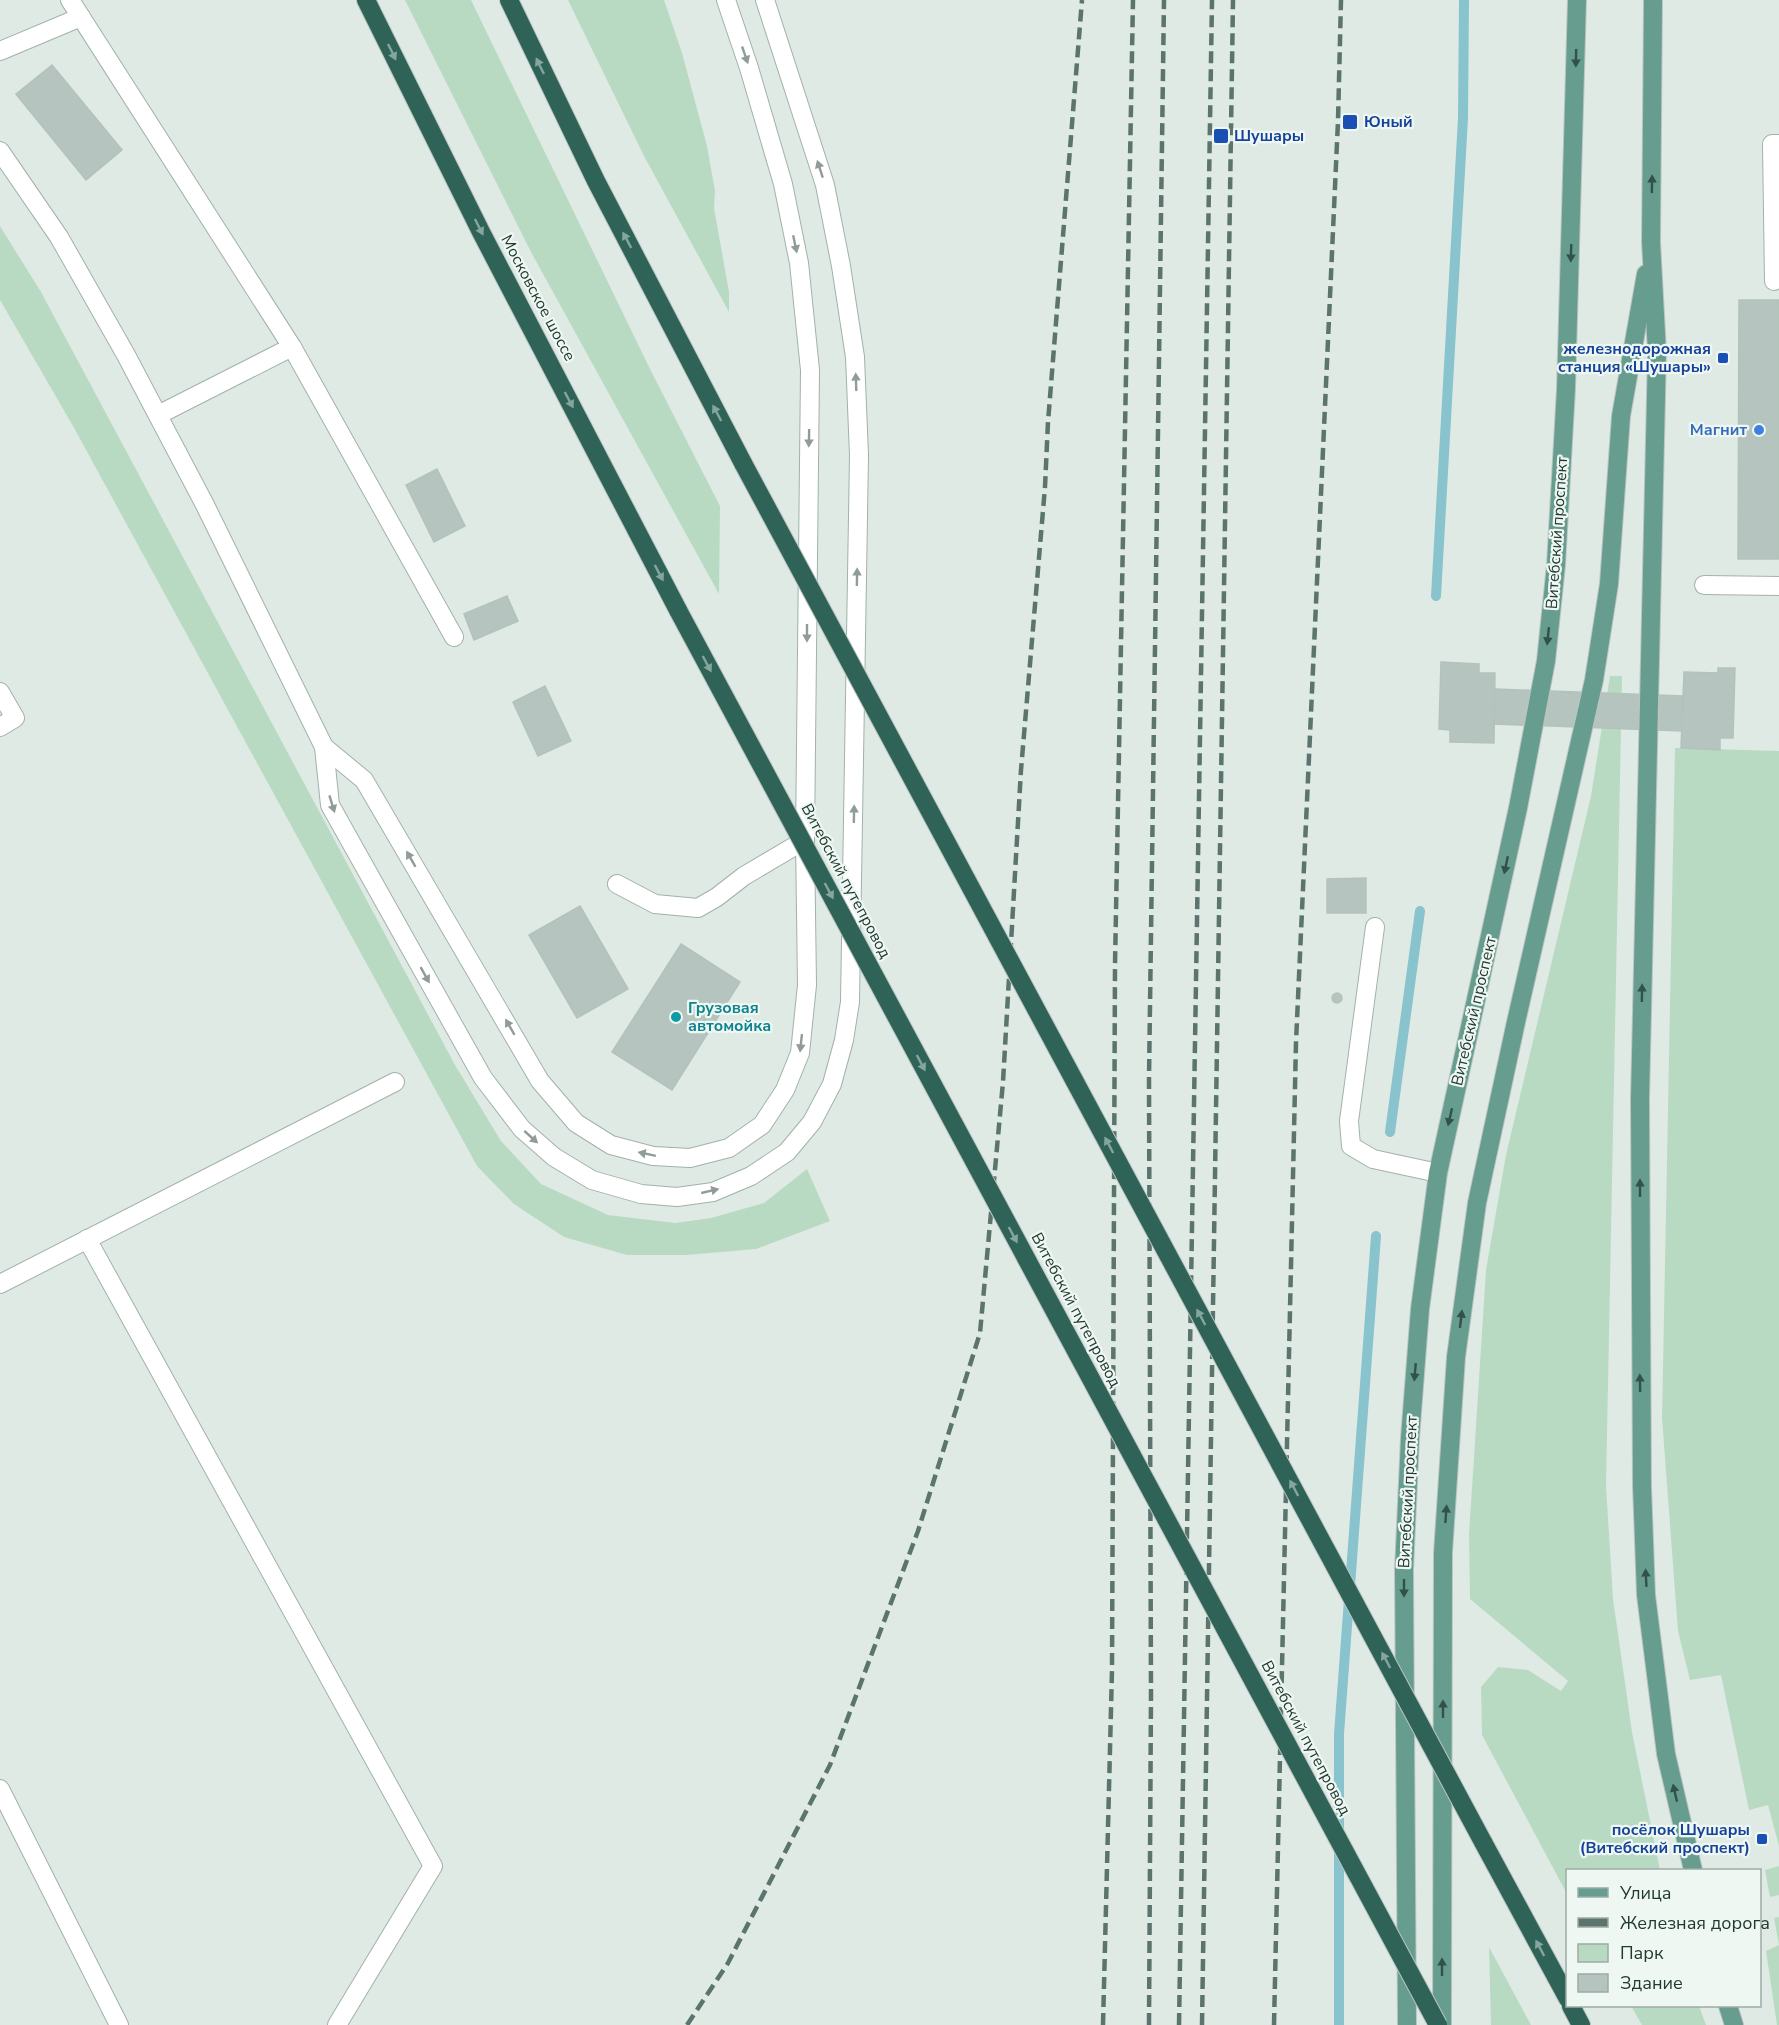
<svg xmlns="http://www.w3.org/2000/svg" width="1779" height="2025" font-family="'Nunito Sans',sans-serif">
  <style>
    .green { fill: #b9dac2 }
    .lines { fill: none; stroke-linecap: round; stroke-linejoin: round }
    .stream { stroke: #89c3cd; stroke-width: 10 }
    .building { fill: #b5c4be; stroke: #b2c3bc; stroke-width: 1.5 }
    .minor-casing { stroke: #a2b1ac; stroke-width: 20 }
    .major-casing { stroke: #bcc4c2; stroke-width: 20 }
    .highway-casing { stroke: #bcc4c2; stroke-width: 20 }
    .minor { stroke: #fff; stroke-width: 18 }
    .major { stroke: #669d8f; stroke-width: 18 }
    .highway { stroke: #2f6358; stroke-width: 18 }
    .rail { stroke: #5b756e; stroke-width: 4.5; stroke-dasharray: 12 6; stroke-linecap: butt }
    .highway-bridge-casing { stroke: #bcc4c2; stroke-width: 20; stroke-linecap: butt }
    .highway-bridge { stroke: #2f6358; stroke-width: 18 }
    .oneway { fill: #85a69e }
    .oneway2 { fill: #909c98 }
    .oneway3 { fill: #325249 }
    .transit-dot { fill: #1a4fb4; stroke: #eff7f3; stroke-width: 2 }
    .shop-dot { fill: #3f7fe0; stroke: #eff7f3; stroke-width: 2 }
    .culture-dot { fill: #0f9aa8; stroke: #eff7f3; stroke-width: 2 }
    .labels { text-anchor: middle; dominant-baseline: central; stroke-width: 4.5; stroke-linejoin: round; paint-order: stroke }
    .transit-label { font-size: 16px; font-weight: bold; fill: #164399; stroke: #eff7f3; text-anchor: start }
    .street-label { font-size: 16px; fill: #213932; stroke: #eff7f3 }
    .shop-label { font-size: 16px; font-weight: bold; fill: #366cbe; stroke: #eff7f3; text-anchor: end }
    .culture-label { font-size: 16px; font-weight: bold; fill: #0d838f; stroke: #eff7f3; text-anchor: start }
  </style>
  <rect width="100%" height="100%" fill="#dfeae5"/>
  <g class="green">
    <path d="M405 0H471L650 369 720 506 719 594 531 252Z"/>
    <path d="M568 0H664L682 53 707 146 715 191 714 208 729 292V312L644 156Z"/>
    <path d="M0 226 41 292 455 1065 501 1141 541 1184 608 1215 675 1223 711 1218 764 1203 807 1169 830 1221 756 1249 686 1255H627L564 1237 514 1204 477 1166 73 426 0 300Z"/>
    <path d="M1610 676H1622L1606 1486 1613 1599 1632 1732 1660 1870H1568L1567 1894 1482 1735 1481 1687 1498 1667 1528 1670 1561 1691 1568 1681 1470 1599 1469 1535 1486 1270 1506 1155 1591 796Z"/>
    <path d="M1675 748 1779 751V1846L1768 1805 1749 1810 1721 1675 1690 1680 1678 1631 1662 1418Z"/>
    <path d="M1779 1866V1895L1770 1897 1765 1870Z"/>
    <path d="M1779 1917V2025H1777L1766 1951 1779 1945 1774 1918Z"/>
    <path d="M1489 1947 1531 2025H1491Z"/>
    <path d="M1631 2006H1699L1706 2025H1642Z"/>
  </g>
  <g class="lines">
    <g class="stream">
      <path d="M1436 596 1463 118 1464 0"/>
      <path d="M1390 1132 1420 911"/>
      <path d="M1339 2025V1734L1376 1236"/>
    </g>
  </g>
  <g class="building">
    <path d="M52 65 122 150 86 180 16 94Z"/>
    <path d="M1739 300H1779V559H1738Z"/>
    <path d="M437 469 465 526 434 542 406 485Z"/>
    <path d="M507 596 518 621 474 640 464 614Z"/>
    <path d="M1441 662 1479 664V673H1495L1494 743 1450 742V730L1439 729Z"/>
    <path d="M1718 668H1735L1733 738H1720V750L1681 748 1684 672 1718 673Z"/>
    <path d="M545 686 571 741 538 756 513 702Z"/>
    <path d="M1495 689 1683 696 1682 731 1494 724Z"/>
    <path d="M1366 878V913H1327V879Z"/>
    <path d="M580 906 628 989 577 1018 529 935Z"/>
    <path d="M681 944 740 982 672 1090 612 1052Z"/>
    <circle cx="1337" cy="998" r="5"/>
  </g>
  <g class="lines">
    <g class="minor-casing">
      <g id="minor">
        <path d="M70 0 292 347 454 637"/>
        <path d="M0 51 81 17"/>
        <path d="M0 151 59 237 126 355 205 505 324 747 330 805 483 1078 522 1129 554 1157 592 1180 641 1194 677 1197 713 1192 751 1176 787 1152 812 1122 832 1084 844 1040 850 1002 859 455 855 357 841 266 825 185 765 0"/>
        <path d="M1774 281 1772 144H1779"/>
        <path d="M158 415 292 347"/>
        <path d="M1704 585 1779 586"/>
        <path d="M0 692 15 718 0 727"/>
        <path d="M324 747 364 780 540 1081 576 1123 611 1145 653 1156 690 1158 729 1148 762 1125 785 1090 800 1053 807 985 805 840 810 370 799 263 783 184 749 68 726 0"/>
        <path d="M617 884 655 904 698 908 717 897 744 876 805 840"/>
        <path d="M1375 927 1349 1121 1351 1146 1373 1159 1438 1173"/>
        <path d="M87 1239 433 1866 337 2025"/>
        <path d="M0 1284 395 1082"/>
        <path d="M0 1789 119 2025"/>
      </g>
    </g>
    <g class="major-casing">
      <g id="major">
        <path d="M1653 0 1651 242 1657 352 1640 1099 1642 1486 1646 1595 1666 1754 1693 1870"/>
        <path d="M1728 2006 1734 2025"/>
        <path d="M1407 2025 1404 1570 1410 1438 1420 1309 1438 1173 1518 808 1546 661 1556 565 1566 389 1577 0"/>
        <path d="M1442 2025 1443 1553 1456 1357 1477 1203 1516 1022 1594 680 1609 584 1621 416 1646 274"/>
      </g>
    </g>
    <g class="highway-casing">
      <g id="highway">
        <path d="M366 0 481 232 679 612"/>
        <path d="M509 0 596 181 744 465"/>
        <path d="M1483 1842 1568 1999"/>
        <path d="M1571 2006 1581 2025"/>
      </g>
    </g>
    <use href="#minor" class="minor"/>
    <use href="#major" class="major"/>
    <use href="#highway" class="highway"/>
    <g class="rail">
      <path d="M687 2025 728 1963 830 1765 918 1531 980 1333 1003 1082 1021 770 1045 487 1048 422 1082 0"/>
      <path d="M1103 2025 1112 1670 1115 965 1133 0"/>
      <path d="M1149 2025 1151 1695 1149 1078 1164 0"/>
      <path d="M1179 2025 1212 0"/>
      <path d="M1202 2025 1233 0"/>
      <path d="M1274 2025 1296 1042 1338 121 1341 0"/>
    </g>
    <g class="highway-bridge-casing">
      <g id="highway-bridge">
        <path d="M744 465 1483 1842"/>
        <path d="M679 612 1438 2025"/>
      </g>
    </g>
    <use href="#highway-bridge" class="highway-bridge"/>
  </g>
  <defs><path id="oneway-solid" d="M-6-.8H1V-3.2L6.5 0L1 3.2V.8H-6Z" transform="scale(1.5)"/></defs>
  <g class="oneway">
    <use href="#oneway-solid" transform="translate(392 52) rotate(64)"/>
    <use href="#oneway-solid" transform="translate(540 66) rotate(-116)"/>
    <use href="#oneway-solid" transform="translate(479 227) rotate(63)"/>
    <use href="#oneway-solid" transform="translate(627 240) rotate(-118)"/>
    <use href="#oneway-solid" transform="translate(569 400) rotate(62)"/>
    <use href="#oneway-solid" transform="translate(717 413) rotate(-118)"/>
    <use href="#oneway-solid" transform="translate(659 573) rotate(62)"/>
    <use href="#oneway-solid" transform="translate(707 664) rotate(62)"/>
    <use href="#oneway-solid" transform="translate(829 891) rotate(62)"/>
    <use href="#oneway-solid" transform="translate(921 1063) rotate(62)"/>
    <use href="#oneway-solid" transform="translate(1109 1145) rotate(-118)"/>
    <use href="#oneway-solid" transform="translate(1013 1235) rotate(62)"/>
    <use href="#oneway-solid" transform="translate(1201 1317) rotate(-118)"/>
    <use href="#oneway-solid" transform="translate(1294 1488) rotate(-118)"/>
    <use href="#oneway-solid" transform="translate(1386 1660) rotate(-118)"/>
    <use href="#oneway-solid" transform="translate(1540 1948) rotate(-118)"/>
  </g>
  <g class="oneway2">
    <use href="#oneway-solid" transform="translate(745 55) rotate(71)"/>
    <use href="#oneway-solid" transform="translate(820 169) rotate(-108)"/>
    <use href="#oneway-solid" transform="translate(795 244) rotate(78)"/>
    <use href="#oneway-solid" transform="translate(856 382) rotate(-92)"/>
    <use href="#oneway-solid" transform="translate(809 438) rotate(91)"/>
    <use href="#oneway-solid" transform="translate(857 577) rotate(-89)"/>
    <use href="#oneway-solid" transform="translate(807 633) rotate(90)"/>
    <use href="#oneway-solid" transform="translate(332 804) rotate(73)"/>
    <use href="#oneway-solid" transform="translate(854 814) rotate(-89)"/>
    <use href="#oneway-solid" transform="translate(411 859) rotate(-120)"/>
    <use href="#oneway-solid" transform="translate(425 975) rotate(61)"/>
    <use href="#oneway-solid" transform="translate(510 1027) rotate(-120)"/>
    <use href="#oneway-solid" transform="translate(801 1043) rotate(96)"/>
    <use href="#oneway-solid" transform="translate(531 1137) rotate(42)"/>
    <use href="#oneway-solid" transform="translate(647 1154) rotate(-168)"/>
    <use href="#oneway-solid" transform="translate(710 1191) rotate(-13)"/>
  </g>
  <g class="oneway3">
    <use href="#oneway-solid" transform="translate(1576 58) rotate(91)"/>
    <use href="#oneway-solid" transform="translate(1652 184) rotate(-89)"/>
    <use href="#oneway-solid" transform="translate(1571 253) rotate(92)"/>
    <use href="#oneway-solid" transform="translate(1548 636) rotate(96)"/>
    <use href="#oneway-solid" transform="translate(1506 865) rotate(102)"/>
    <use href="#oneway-solid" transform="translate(1642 993) rotate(-89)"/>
    <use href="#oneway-solid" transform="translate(1450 1117) rotate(103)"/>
    <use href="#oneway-solid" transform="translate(1640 1188) rotate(-90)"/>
    <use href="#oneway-solid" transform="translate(1461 1319) rotate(-83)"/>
    <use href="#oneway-solid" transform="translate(1415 1372) rotate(95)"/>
    <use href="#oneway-solid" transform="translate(1640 1383) rotate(-91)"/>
    <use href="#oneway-solid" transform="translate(1446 1514) rotate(-86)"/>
    <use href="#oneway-solid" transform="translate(1646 1578) rotate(-93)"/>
    <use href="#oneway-solid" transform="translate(1404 1588) rotate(90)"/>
    <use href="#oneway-solid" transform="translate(1443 1709) rotate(-90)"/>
    <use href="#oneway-solid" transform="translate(1675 1793) rotate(-103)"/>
    <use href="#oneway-solid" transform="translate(1442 1967) rotate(-90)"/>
  </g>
  <g class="transit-dot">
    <rect x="1342" y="114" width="16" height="16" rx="3"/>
    <rect x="1213" y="128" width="16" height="16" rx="3"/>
    <rect x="1717" y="352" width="12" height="12" rx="3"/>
    <rect x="1756" y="1833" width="12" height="12" rx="3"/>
  </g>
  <circle class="shop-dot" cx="1759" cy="430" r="6"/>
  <circle class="culture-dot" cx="676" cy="1017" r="6"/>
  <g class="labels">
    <g class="transit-label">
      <text x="1364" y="122">Юный</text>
      <text x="1234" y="136">Шушары</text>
      <text x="1711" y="349" text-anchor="end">железнодорожная<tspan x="1711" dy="18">станция «Шушары»</tspan></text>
      <text x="1750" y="1830" text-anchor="end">посёлок Шушары<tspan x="1750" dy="18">(Витебский проспект)</tspan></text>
    </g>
    <g class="street-label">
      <text transform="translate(538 298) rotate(62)">Московское шоссе</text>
      <text transform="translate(1557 533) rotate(-86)">Витебский проспект</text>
      <text transform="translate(846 881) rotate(62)">Витебский путепровод</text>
      <text transform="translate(1474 1011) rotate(-77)">Витебский проспект</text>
      <text transform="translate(1076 1310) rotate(62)">Витебский путепровод</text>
      <text transform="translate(1408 1492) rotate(-87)">Витебский проспект</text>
      <text transform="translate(1306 1738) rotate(62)">Витебский путепровод</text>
    </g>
    <g class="shop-label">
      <text x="1747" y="430">Магнит</text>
    </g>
    <g class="culture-label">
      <text x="688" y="1008">Грузовая<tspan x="688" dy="18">автомойка</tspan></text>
    </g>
  </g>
  <rect x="1566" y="1869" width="195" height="138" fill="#eff7f3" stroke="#9daba6" stroke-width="1.5"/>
  <rect x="1578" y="1888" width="30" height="9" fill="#669d8f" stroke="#9daba6" stroke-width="1.5"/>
  <text x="1620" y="1899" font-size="18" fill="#213932">Улица</text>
  <rect x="1578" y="1918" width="30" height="9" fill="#5b756e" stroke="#9daba6" stroke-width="1.5"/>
  <text x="1620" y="1929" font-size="18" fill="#213932">Железная дорога</text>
  <rect x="1578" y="1944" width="30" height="18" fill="#b9dac2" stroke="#9daba6" stroke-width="1.5"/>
  <text x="1620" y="1959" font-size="18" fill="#213932">Парк</text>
  <rect x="1578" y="1974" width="30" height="18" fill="#b5c4be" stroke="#9daba6" stroke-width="1.5"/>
  <text x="1620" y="1989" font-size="18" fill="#213932">Здание</text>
</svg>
